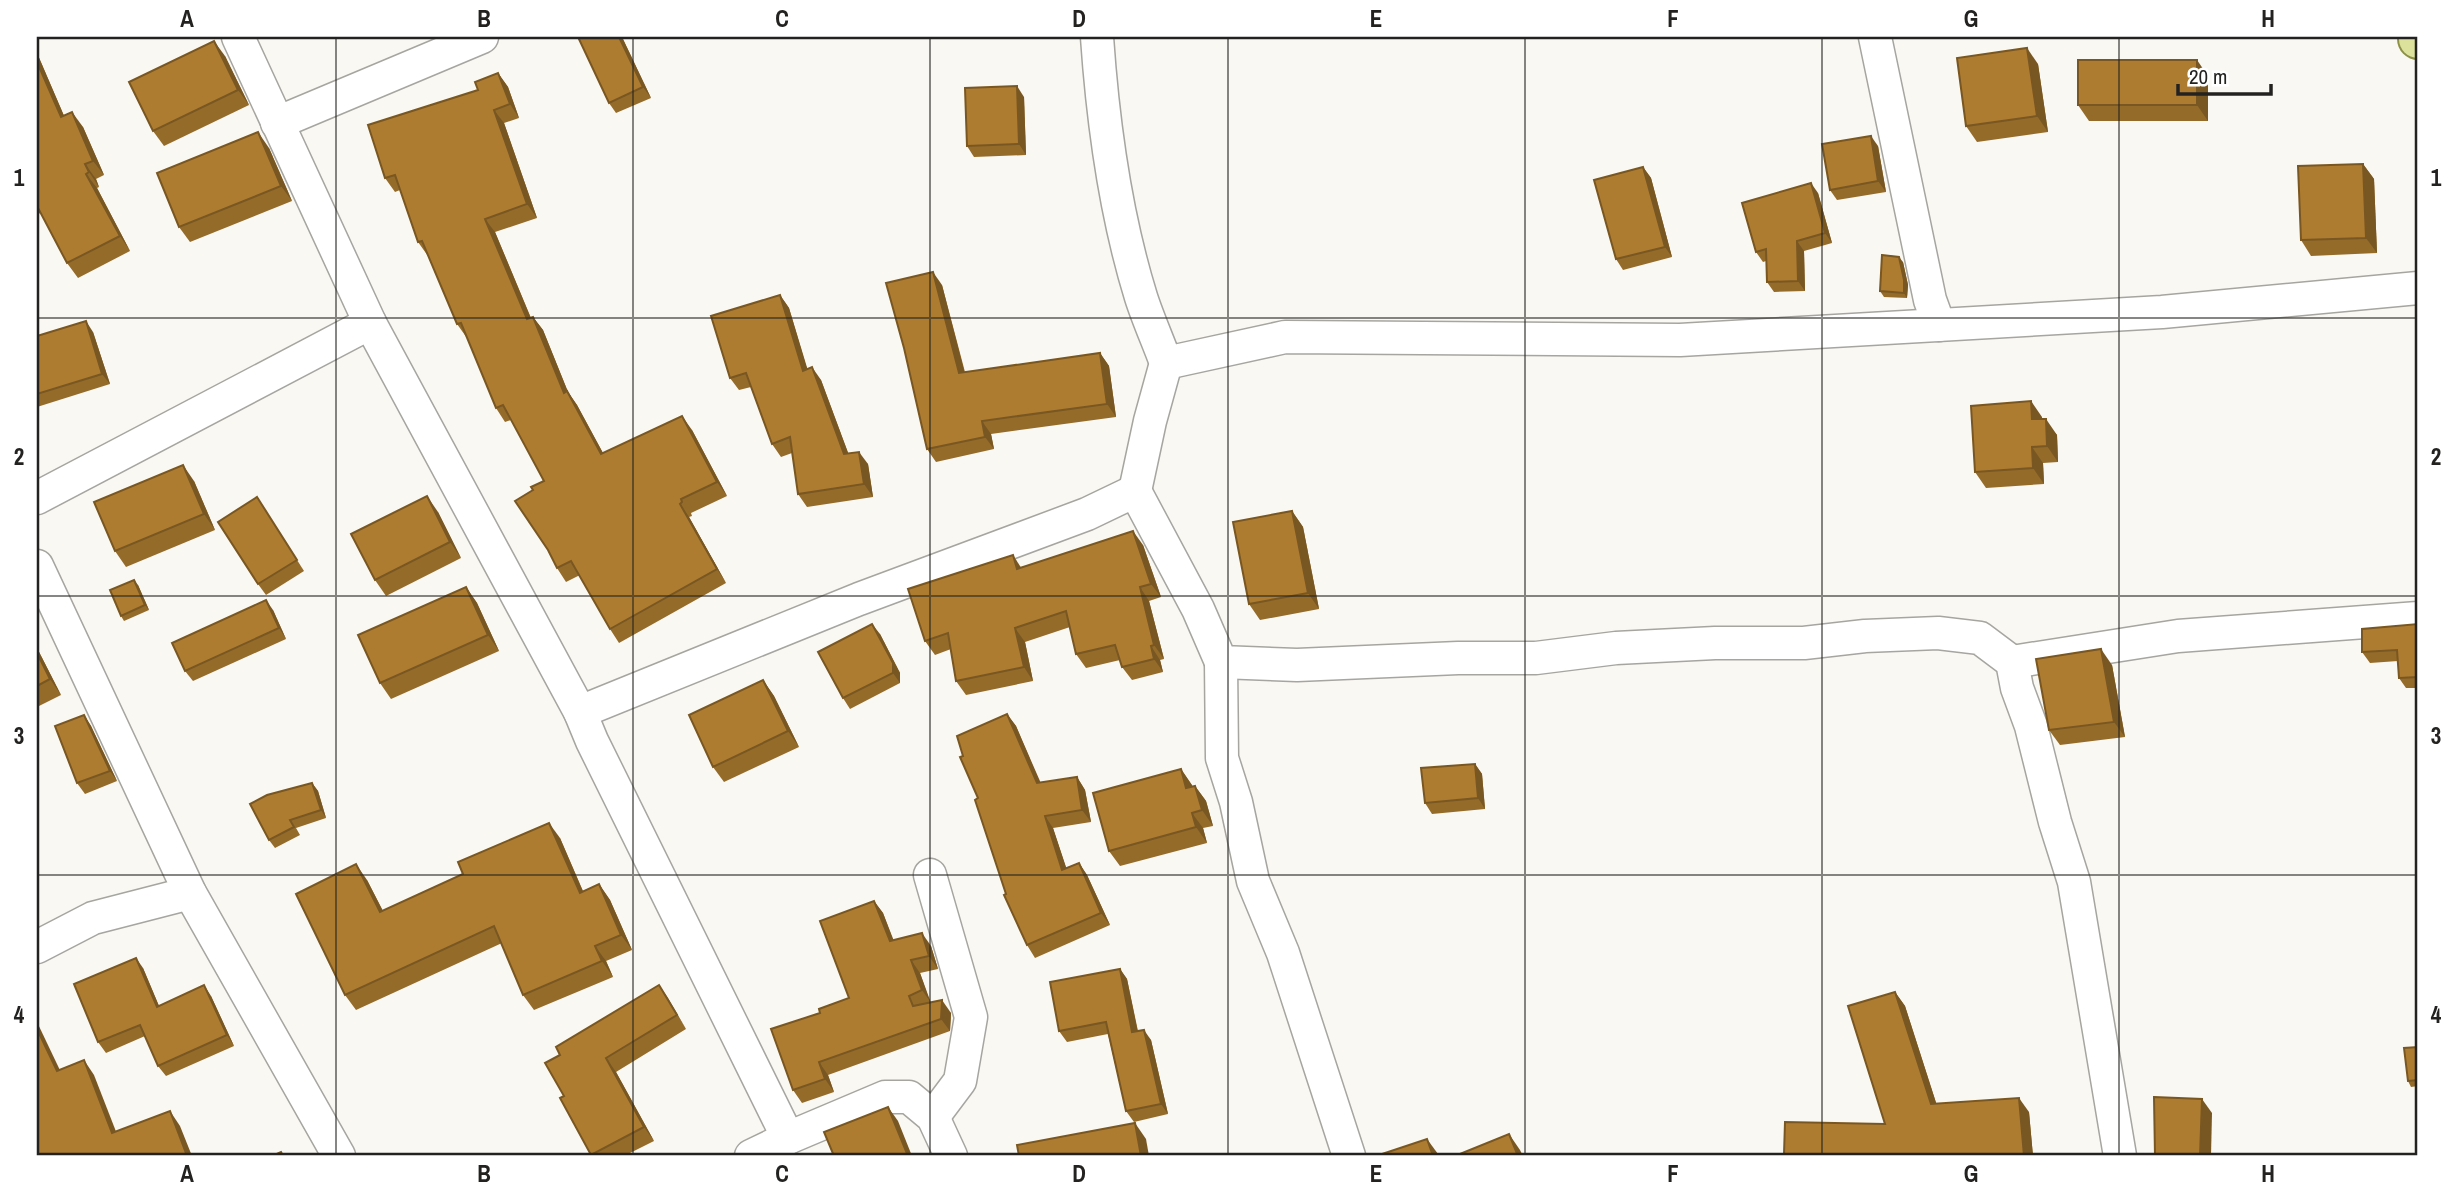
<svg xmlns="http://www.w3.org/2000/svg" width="2455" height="1193" font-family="'Archivo Narrow',sans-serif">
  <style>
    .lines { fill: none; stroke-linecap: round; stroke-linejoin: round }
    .street-casing { stroke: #a6a5a0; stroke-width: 35 }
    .primary-casing { stroke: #8c9146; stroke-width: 42 }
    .street { stroke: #fff; stroke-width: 32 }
    .primary { stroke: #dce19c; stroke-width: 38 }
    .wall { fill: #956b29 }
    .shaded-wall { fill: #795722 }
    .building { fill: #ad7c30; stroke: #795722; stroke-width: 2 }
    .grid { fill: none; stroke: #232221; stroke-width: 2; stroke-opacity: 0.55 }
    .neatline { fill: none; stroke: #232221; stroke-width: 2.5 }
    .grid-label { font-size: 23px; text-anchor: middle; font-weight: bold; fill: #232221 }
  </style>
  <rect width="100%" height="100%" fill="#faf8f3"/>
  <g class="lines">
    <g class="street-casing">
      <g id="street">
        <path d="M238 37 370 323 580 712 592 741 788 1138"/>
        <path d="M1097 37C1103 124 1115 213 1141 297 1148 319 1158 341 1166 363L1285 337 1680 340 2162 312 2418 288"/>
        <path d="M1875 37 1930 300 1939 325"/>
        <path d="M277 123 482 37"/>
        <path d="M1135 491 1150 421 1166 363"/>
        <path d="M37 498 370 323"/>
        <path d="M37 566 190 893 339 1156"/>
        <path d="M1221 662 1222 758 1236 802 1253 881 1283 953 1349 1156"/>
        <path d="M2012 662 2178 636 2418 618"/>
        <path d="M580 712 859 599 1087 514 1135 491 1198 609 1221 662 1297 665 1458 658H1536L1616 648 1715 643H1804L1865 636 1938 633 1980 638 2012 662 2017 688 2031 726 2055 822 2074 882 2120 1156"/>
        <path d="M930 875 971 1017 960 1081 933 1117"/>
        <path d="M37 947 93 918 190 893"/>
        <path d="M751 1156 788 1138 885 1097H909L933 1117 951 1156"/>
      </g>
    </g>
    <g class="primary-casing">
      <path id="primary" d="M2418 37V39"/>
    </g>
    <use href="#street" class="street"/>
    <use href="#primary" class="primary"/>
  </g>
  <g class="wall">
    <path d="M622 37 651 98 616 113 609 103Z"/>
    <path d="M37 53 64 116 83 127 104 175 96 179 99 187 97 188 130 251 78 278 67 263 41 213 37 214Z"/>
    <path d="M225 56 249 105 164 146 153 131Z"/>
    <path d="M2038 64 2048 132 1977 142 1966 126Z"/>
    <path d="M498 73 508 87 519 118 504 123 537 218 495 232 531 318 533 317 543 330 568 392 577 405 603 453 692 430 727 496 691 513 692 516 689 517 726 583 619 643 610 629 580 575 566 582 557 568 533 490 544 481 511 420 505 422 496 408 467 338 457 324 428 256 418 242 400 190 395 192 385 178 478 90Z"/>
    <path d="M2208 76V121H2089L2078 105Z"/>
    <path d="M1024 97 1026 155 974 157 967 146Z"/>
    <path d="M1878 146 1886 192 1837 200 1830 190Z"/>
    <path d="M269 148 292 201 190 242 179 227Z"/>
    <path d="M2363 164 2374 179 2377 253 2311 256 2301 240Z"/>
    <path d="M1643 167 1651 178 1672 257 1623 270 1616 259Z"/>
    <path d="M1818 193 1832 243 1804 251 1805 291 1774 292 1767 282 1766 261 1763 262 1756 252Z"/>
    <path d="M1903 262 1908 285 1907 298 1884 297 1880 291Z"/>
    <path d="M942 285 965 372 1100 353 1109 366 1116 417 991 434 994 449 936 462 927 449Z"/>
    <path d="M780 295 789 308 807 369 821 380 848 453 868 464 873 497 807 507 798 494 792 453 781 457 772 444 751 387 739 390 730 378Z"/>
    <path d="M93 332 110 384 37 407V336Z"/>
    <path d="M2042 417V419L2057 435 2058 462 2043 463 2044 484 1986 488 1975 472Z"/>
    <path d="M194 481 215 530 126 567 115 551Z"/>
    <path d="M257 497 304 571 266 595 258 584Z"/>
    <path d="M1292 511 1303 527 1319 609 1260 620 1249 604Z"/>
    <path d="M438 512 461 558 386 596 375 580Z"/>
    <path d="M1143 545 1161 597 1149 601 1164 659 1160 660 1163 672 1132 680 1122 667 1120 660 1086 668 1076 654 1070 627 1025 642 1033 681 966 695 956 681 951 649 935 655 925 641 1021 567Z"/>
    <path d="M138 585 149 610 124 621 121 616Z"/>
    <path d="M466 587 477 603 499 651 391 699 380 683Z"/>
    <path d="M273 610 286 639 193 681 185 671Z"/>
    <path d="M2418 624V688H2406L2399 678 2398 661 2370 663 2362 652Z"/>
    <path d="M880 634 900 673V683L850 709 843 698Z"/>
    <path d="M37 648 61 695 37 707Z"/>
    <path d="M2112 665 2125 737 2060 745 2049 730Z"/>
    <path d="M763 680 774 696 799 747 724 782 713 767Z"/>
    <path d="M1007 714 1016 726 1040 783 1077 777 1085 790 1091 822 1053 828 1066 868 1079 863 1087 875 1110 925 1035 958 1027 945 1006 894 978 798 963 756Z"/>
    <path d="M84 715 91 726 117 781 85 794 77 783Z"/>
    <path d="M1475 764 1482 774 1485 809 1432 814 1425 803Z"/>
    <path d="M1181 769 1193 787 1195 786 1206 801 1213 826 1203 828 1207 843 1120 866 1109 851Z"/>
    <path d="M312 783 318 791 326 818 296 828 300 835 275 848 269 840Z"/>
    <path d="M560 838 583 891 599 884 610 900 632 950 606 961 613 977 534 1010 523 995 502 943 356 1010 345 995 367 880 383 911Z"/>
    <path d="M874 901 883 913 893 940 931 946 938 969 920 973 930 1002 951 1013 950 1031 828 1075 834 1092 802 1103 793 1090 820 1013 849 998Z"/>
    <path d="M143 968 159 1006 211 996 234 1046 166 1076 158 1066 145 1036 106 1053 98 1042Z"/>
    <path d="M1120 969 1127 979 1138 1031 1151 1040 1168 1114 1134 1122 1126 1111 1108 1034 1067 1042 1059 1031Z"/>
    <path d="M659 985 686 1029 616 1072 654 1141 624 1156H592L560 1098 564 1096Z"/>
    <path d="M1895 992 1905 1006 1936 1103 2029 1112 2033 1156H1786L1784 1154 1885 1124Z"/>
    <path d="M2418 1047V1086L2411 1087 2408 1081Z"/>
  </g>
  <g class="shaded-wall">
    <path d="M619 37H622L651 98 643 87Z"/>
    <path d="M214 41 225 56 249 105 238 90Z"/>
    <path d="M2027 48 2038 64 2048 132 2037 116Z"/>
    <path d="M37 53 71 132 61 117 37 62Z"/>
    <path d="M2197 60 2208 76V121L2197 105Z"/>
    <path d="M498 73 508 87 519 118 510 104Z"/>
    <path d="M1017 86 1024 97 1026 155 1019 144Z"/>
    <path d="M494 110 504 123 537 218 527 204Z"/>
    <path d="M72 112 83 127 104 175 93 161Z"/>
    <path d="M258 132 269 148 292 201 281 186Z"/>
    <path d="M1871 136 1878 146 1886 192 1878 181Z"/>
    <path d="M85 164 96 179 99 187 89 172Z"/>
    <path d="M2363 164 2374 179 2377 253 2366 238Z"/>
    <path d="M1643 167 1651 178 1672 257 1665 247Z"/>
    <path d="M86 174 97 188 130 251 120 236Z"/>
    <path d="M1811 183 1818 193 1832 243 1825 233Z"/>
    <path d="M485 219 495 232 537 333 527 319Z"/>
    <path d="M1797 241 1804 251 1805 291 1798 281Z"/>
    <path d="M1899 257 1903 262 1908 285 1907 298 1904 293Z"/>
    <path d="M933 272 942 285 968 386 959 373Z"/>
    <path d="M780 295 789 308 812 384 803 371Z"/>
    <path d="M533 317 543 330 568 392 577 405 611 468 601 454 564 393Z"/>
    <path d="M86 321 93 332 110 384 102 374Z"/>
    <path d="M1100 353 1109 366 1116 417 1107 404Z"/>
    <path d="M812 367 821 380 853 466 844 454Z"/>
    <path d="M2031 401 2042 417 2043 435 2032 419Z"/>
    <path d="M682 416 692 430 727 496 717 482Z"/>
    <path d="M2046 419 2057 435 2058 462 2047 446Z"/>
    <path d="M982 421 991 434 994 449 985 437Z"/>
    <path d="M2032 447 2043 463 2044 484 2033 468Z"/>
    <path d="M859 452 868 464 873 497 864 484Z"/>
    <path d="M183 465 194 481 215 530 204 514Z"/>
    <path d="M427 496 438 512 461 558 450 542Z"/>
    <path d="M680 504 689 517 726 583 717 569Z"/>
    <path d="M1292 511 1303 527 1319 609 1308 593Z"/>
    <path d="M1133 531 1143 545 1161 597 1151 584Z"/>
    <path d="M1013 555 1022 569H1017Z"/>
    <path d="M134 580 138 585 149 610 145 605Z"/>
    <path d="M466 587 477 603 499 651 488 635Z"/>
    <path d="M1140 587 1149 601 1164 659 1154 645Z"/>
    <path d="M266 600 273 610 286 639 279 628Z"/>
    <path d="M872 624 880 634 900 673V683L893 673Z"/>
    <path d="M1015 628 1025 642 1033 681 1024 667Z"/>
    <path d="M1151 646 1160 660 1163 672 1154 659Z"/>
    <path d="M37 648 61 695 50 679 37 653Z"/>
    <path d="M2101 649 2112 665 2125 737 2114 722Z"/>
    <path d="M763 680 774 696 799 747 788 731Z"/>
    <path d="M1007 714 1016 726 1046 795 1037 783Z"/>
    <path d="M84 715 91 726 117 781 110 771Z"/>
    <path d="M1475 764 1482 774 1485 809 1478 798Z"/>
    <path d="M1181 769 1192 785 1197 804 1186 788Z"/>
    <path d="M1077 777 1085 790 1091 822 1082 810Z"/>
    <path d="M312 783 318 791 326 818 321 810Z"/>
    <path d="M1195 786 1206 801 1213 826 1202 810Z"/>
    <path d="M1192 813 1203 828 1207 843 1196 827Z"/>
    <path d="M1045 816 1053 828 1071 882 1062 870Z"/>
    <path d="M549 823 560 838 590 908 580 893Z"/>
    <path d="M1079 863 1087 875 1110 925 1101 913Z"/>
    <path d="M356 864 367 880 391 927 380 912Z"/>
    <path d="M599 884 610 900 632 950 621 935Z"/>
    <path d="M874 901 883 913 899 954 890 941Z"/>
    <path d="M922 933 931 946 938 969 929 956Z"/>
    <path d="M595 946 606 961 613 977 602 961Z"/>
    <path d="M136 958 143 968 164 1018 157 1007Z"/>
    <path d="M911 960 920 973 931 1003 922 990Z"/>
    <path d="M1120 969 1127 979 1140 1043 1132 1032Z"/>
    <path d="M204 985 211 996 234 1046 227 1035Z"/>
    <path d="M659 985 668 998 686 1029 677 1015Z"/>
    <path d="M1895 992 1905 1006 1941 1118 1931 1104Z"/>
    <path d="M942 1000 951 1013 950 1031 941 1019Z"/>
    <path d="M37 1022 67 1085 57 1071 37 1029Z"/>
    <path d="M1144 1030 1151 1040 1168 1114 1161 1104Z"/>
    <path d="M606 1058 616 1072 654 1141 644 1127Z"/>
    <path d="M84 1060 94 1075 122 1147 112 1133Z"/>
    <path d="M819 1062 828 1075 834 1092 825 1079Z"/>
    <path d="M2019 1098 2029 1112 2033 1156H2024Z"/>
    <path d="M2202 1099 2212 1113 2211 1156H2200Z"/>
    <path d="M888 1107 898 1121 912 1156H908Z"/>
    <path d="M170 1111 180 1126 192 1156H187Z"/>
    <path d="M1135 1123 1146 1139 1149 1156H1141Z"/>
    <path d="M1509 1134 1520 1150 1523 1156H1518Z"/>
    <path d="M1427 1139 1438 1154 1439 1156H1433Z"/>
  </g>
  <g class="building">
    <path d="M578 37H619L643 87 609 103Z"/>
    <path d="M214 41 238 90 153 131 129 82Z"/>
    <path d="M2027 48 2037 116 1966 126 1957 58Z"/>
    <rect x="2078" y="60" width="119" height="45"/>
    <path d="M37 62 61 117 72 112 93 161 85 164 89 172 86 174 120 236 67 263 37 206Z"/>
    <path d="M498 73 510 104 494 110 527 204 485 219 527 319 533 317 564 393 567 391 601 454 682 416 717 482 681 499 682 502 680 504 717 569 610 629 571 561 557 568 548 550 515 501 533 490 531 487 544 481 503 405 496 408 461 323 457 324 422 241 418 242 395 175 385 178 368 125 478 90 475 82Z"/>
    <path d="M1017 86 1019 144 967 146 965 88Z"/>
    <path d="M258 132 281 186 179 227 157 173Z"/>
    <path d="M1871 136 1878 181 1830 190 1822 144Z"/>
    <path d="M2363 164 2366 238 2301 240 2298 166Z"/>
    <path d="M1643 167 1665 247 1616 259 1594 180Z"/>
    <path d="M1811 183 1825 233 1797 241 1798 281 1767 282 1766 249 1756 252 1742 203Z"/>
    <path d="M1882 255 1899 257 1904 280V293L1880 291Z"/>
    <path d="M933 272 959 373 1100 353 1107 404 982 421 985 437 927 449 904 348 886 283Z"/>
    <path d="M780 295 803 371 812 367 844 454 859 452 864 484 798 494 790 437 772 444 746 373 730 378 711 316Z"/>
    <path d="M86 321 102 374 37 394V336Z"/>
    <path d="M2031 401 2032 419H2046L2047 446 2032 447 2033 468 1975 472 1971 406Z"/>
    <path d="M183 465 204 514 115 551 94 502Z"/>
    <path d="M427 496 450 542 375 580 351 534Z"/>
    <path d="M257 497 297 560 258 584 218 522Z"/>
    <path d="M1292 511 1308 593 1249 604 1233 522Z"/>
    <path d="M1133 531 1151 584 1140 587 1154 645 1151 646 1154 659 1122 667 1115 645 1076 654 1066 611 1015 628 1024 667 956 681 948 633 925 641 908 589 1013 555 1017 569Z"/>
    <path d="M134 580 145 605 121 616 110 590Z"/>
    <path d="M466 587 488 635 380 683 358 635Z"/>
    <path d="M266 600 279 628 185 671 172 643Z"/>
    <path d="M872 624 893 663V673L843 698 818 652Z"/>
    <path d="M2418 624V677L2399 678 2397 650 2362 652V629Z"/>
    <path d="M2101 649 2114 722 2049 730 2036 659Z"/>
    <path d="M37 653 50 679 37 686Z"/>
    <path d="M763 680 788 731 713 767 689 715Z"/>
    <path d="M1007 714 1037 783 1077 777 1082 810 1045 816 1062 870 1079 863 1101 913 1027 945 1004 895 1006 894 975 800 978 798 960 757 963 756 957 736Z"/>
    <path d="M84 715 110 771 77 783 55 726Z"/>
    <path d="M1475 764 1478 798 1425 803 1421 768Z"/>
    <path d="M1181 769 1186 788 1195 786 1202 810 1192 813 1196 827 1109 851 1093 793Z"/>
    <path d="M312 783 321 810 290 820 294 827 269 840 250 804 267 795Z"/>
    <path d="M549 823 580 893 599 884 621 935 595 946 602 961 523 995 494 926 345 995 296 894 356 864 380 912 463 874 458 862Z"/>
    <path d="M874 901 890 941 922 933 929 956 911 960 922 990 909 996 913 1006 942 1000 941 1019 819 1062 825 1079 793 1090 771 1029 820 1013 819 1009 849 998 820 921Z"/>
    <path d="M136 958 157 1007 204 985 227 1035 158 1066 140 1025 98 1042 74 984Z"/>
    <path d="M1120 969 1132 1032 1144 1030 1161 1104 1126 1111 1106 1022 1059 1031 1050 982Z"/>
    <path d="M659 985 677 1015 606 1058 644 1127 591 1155 560 1098 564 1096 545 1063 560 1055 556 1047Z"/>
    <path d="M1895 992 1931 1104 2019 1098 2024 1156H1896L1784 1154 1785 1122 1885 1124 1848 1006Z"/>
    <path d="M37 1029 57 1071 84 1060 112 1133 170 1111 187 1156H37Z"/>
    <path d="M2418 1047V1080L2408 1081 2404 1048Z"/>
    <path d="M2154 1097 2202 1099 2200 1156H2155Z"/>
    <path d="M888 1107 908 1156H834L824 1132Z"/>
    <path d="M1135 1123 1141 1156H1019L1017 1145Z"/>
    <path d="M1509 1134 1518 1156H1455Z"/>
    <path d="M1427 1139 1433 1156H1382V1154Z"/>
    <path d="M281 1152 283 1156H272Z"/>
  </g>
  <path class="grid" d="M336 37V1156M633 37V1156M930 37V1156M1228 37V1156M1525 37V1156M1822 37V1156M2119 37V1156M37 318H2418M37 596H2418M37 875H2418"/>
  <rect width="2455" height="1193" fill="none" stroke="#ffffff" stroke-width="77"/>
  <path d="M2178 84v10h93v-10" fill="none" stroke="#232221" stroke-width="3.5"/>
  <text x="2189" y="84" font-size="21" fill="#232221" stroke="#ffffff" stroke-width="5" paint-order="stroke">20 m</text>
  <rect x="38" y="38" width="2378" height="1116" class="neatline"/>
  <g class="grid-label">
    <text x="187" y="27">A</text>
    <text x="484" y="27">B</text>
    <text x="782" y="27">C</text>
    <text x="1079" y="27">D</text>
    <text x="1376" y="27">E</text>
    <text x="1673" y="27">F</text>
    <text x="1971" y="27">G</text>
    <text x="2268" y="27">H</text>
    <text x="19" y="186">1</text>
    <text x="2436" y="186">1</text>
    <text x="19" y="465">2</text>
    <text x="2436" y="465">2</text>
    <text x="19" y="744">3</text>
    <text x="2436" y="744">3</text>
    <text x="19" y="1023">4</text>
    <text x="2436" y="1023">4</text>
    <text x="187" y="1182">A</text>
    <text x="484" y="1182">B</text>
    <text x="782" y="1182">C</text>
    <text x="1079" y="1182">D</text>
    <text x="1376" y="1182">E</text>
    <text x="1673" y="1182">F</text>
    <text x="1971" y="1182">G</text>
    <text x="2268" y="1182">H</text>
  </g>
</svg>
